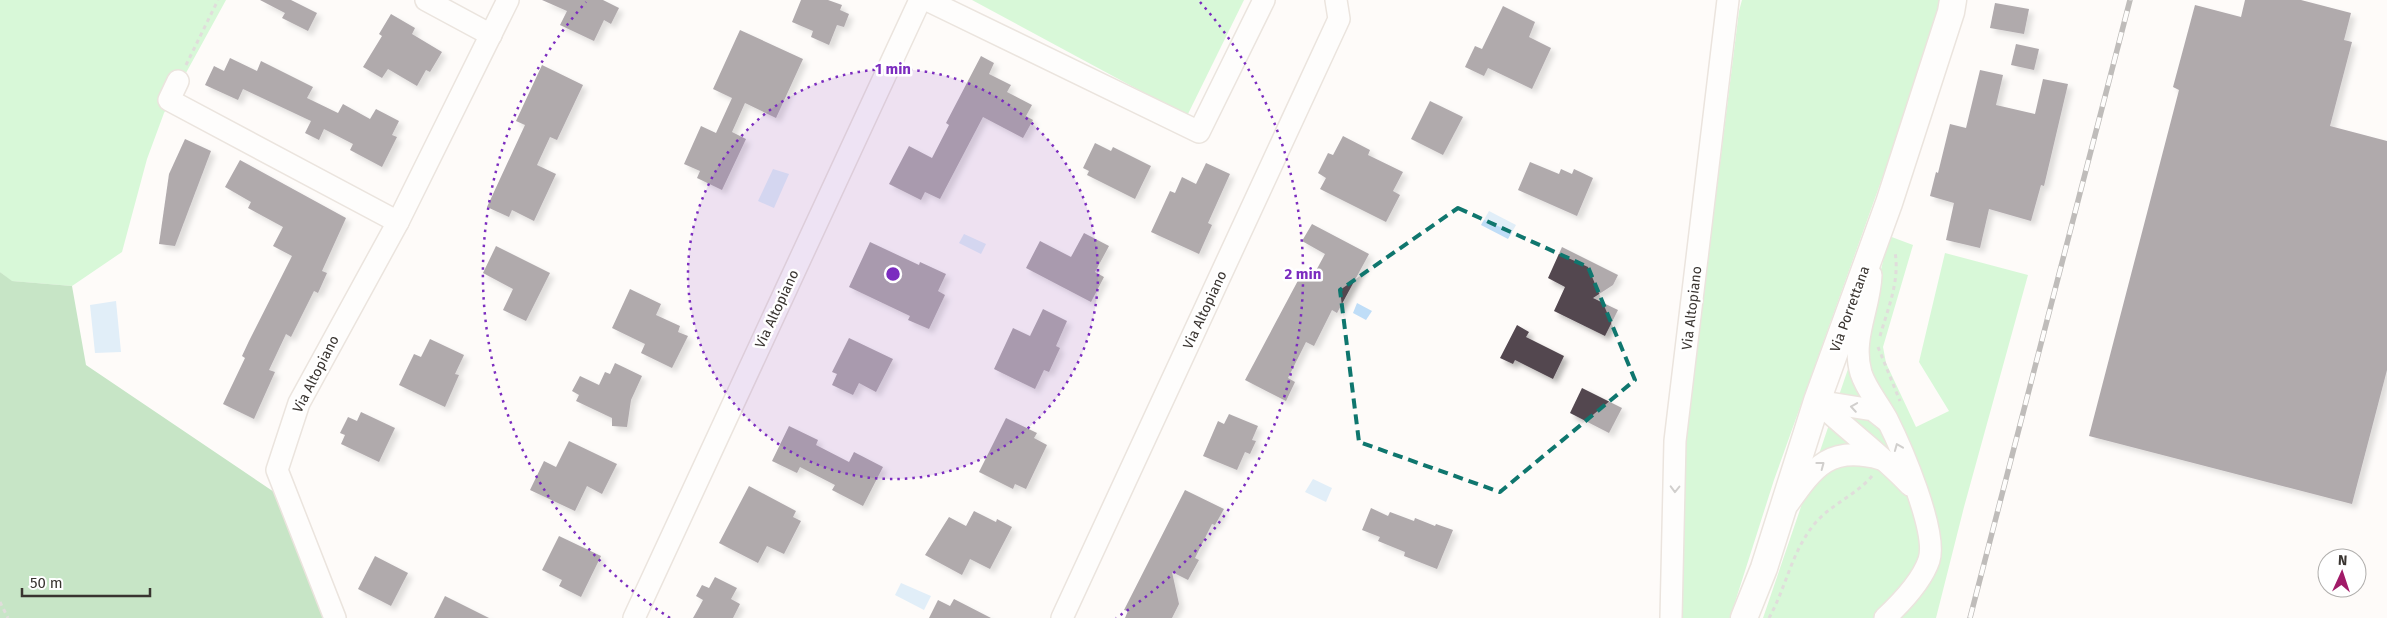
<svg xmlns="http://www.w3.org/2000/svg" width="2387" height="618" font-family="'Fira Sans',sans-serif">
  <style>
    .green { fill: #acf3af }
    .forest { fill: #85cb88 }
    .water { fill: #bfddf7 }
    .building { fill: #534750; filter: url(#shadow) }
    .lines { fill: none; stroke-linecap: round; stroke-linejoin: round }
    .minor-casing { stroke: #d5c8bc; stroke-width: 24 }
    .major-casing { stroke: #d5c8bc; stroke-width: 29 }
    .path { stroke: #bcb8b6; stroke-width: 3; stroke-dasharray: 4 4; stroke-linecap: butt }
    .minor { stroke: #fff; stroke-width: 21 }
    .major { stroke: #fff; stroke-width: 26 }
    .rail-casing { stroke: #74706d; stroke-width: 5.5 }
    .rail { stroke: #fff; stroke-width: 4; stroke-dasharray: 11; stroke-linecap: butt }
    .oneway { stroke: #9c9a98 }
    .marked { fill: none; stroke: #0f766e; stroke-width: 4; stroke-dasharray: 10 6; stroke-linejoin: round }
    .ring { fill: none; stroke: #7b2cbf; stroke-width: 2.5; stroke-dasharray: 2.5 5 }
    .labels { text-anchor: middle; dominant-baseline: central; stroke-width: 5; stroke-linejoin: round; paint-order: stroke }
    .street-label { font-size: 14px; fill: #393430; stroke: #fff }
    .centre { fill: #7b2cbf; stroke: #fff; stroke-width: 2.5 }
    .ring-label { font-size: 15px; text-anchor: middle; font-weight: bold; fill: #7b2cbf; stroke: #fff; stroke-width: 5; stroke-linejoin: round; paint-order: stroke }
  </style>
  <defs>
    <filter id="shadow"><feDropShadow dx="4.5" dy="4.5" stdDeviation="2.5" flood-color="#0004"/></filter>
  </defs>
  <rect width="100%" height="100%" fill="#fefbf9"/>
  <g class="green">
    <path d="M0 0H226L164 113 147 159 122 252 72 286 11 281 0 272Z"/>
    <path d="M972 0H1244L1187 116Z"/>
    <path d="M1742 0H1943L1936 28 1774 480 1730 618H1674L1673 537 1739 11Z"/>
    <path d="M1889 236 1913 245 1883 347 1886 363 1916 427 1949 411 1919 362 1945 253 2028 275 1964 507 1936 618H1763L1848 369 1864 341Z"/>
  </g>
  <path class="forest" d="M0 272 12 281 72 286 86 365 280 496 329 618H0Z"/>
  <g class="water">
    <path d="M773 169 789 174 774 208 758 201Z"/>
    <path d="M1489 211 1516 225 1508 239 1481 225Z"/>
    <path d="M964 234 986 244 981 254 959 243Z"/>
    <path d="M116 301 121 352 95 353 90 305Z"/>
    <path d="M1357 303 1372 311 1366 320 1353 313Z"/>
    <path d="M1313 479 1332 488 1326 502 1305 492Z"/>
    <path d="M901 583 931 596 924 610 895 595Z"/>
  </g>
  <g class="building">
    <path d="M260 0H291L317 13 308 31 282 18 285 13Z"/>
    <path d="M542 0H603L619 8 611 24 604 20 594 41 560 25 567 11Z"/>
    <path d="M801 0H828L842 5 840 10 849 14 844 27 837 25 829 45 811 37 813 31 792 22Z"/>
    <path d="M2245 0H2301L2351 13 2344 40 2352 42 2330 126 2387 141V370L2352 504 2089 436 2179 90 2173 87 2195 5 2241 17Z"/>
    <path d="M1995 3 2029 9 2024 34 1990 28Z"/>
    <path d="M1503 6 1535 22 1529 37 1551 48 1532 89 1488 68 1484 76 1465 67 1475 46 1482 49Z"/>
    <path d="M391 14 415 28 412 34 442 52 430 72 426 70 417 86 388 69 382 78 363 67 382 36 379 34Z"/>
    <path d="M740 30 803 59 776 118 745 103 732 132 746 139 722 190 697 178 700 171 684 164 701 126 716 133 732 98 713 89Z"/>
    <path d="M2016 44 2039 49 2034 70 2011 65Z"/>
    <path d="M981 56 994 63 989 74 1011 85 1007 92 1032 105 1026 116 1033 120 1023 138 983 117 940 199 925 192 921 200 889 184 909 146 932 158 949 125 946 123Z"/>
    <path d="M230 58 257 71 261 61 313 87 307 98 338 113 343 104 370 119 376 109 399 121 392 135 397 137 382 167 350 150 353 144 324 129 319 140 305 133 311 121 243 89 238 100 205 85 214 66 224 71Z"/>
    <path d="M542 65 583 85 557 140 550 137 537 165 556 174 534 221 512 210 509 217 487 207 525 125 516 121Z"/>
    <path d="M1980 70 2003 75 1996 105 2035 114 2043 79 2068 84 2044 186 2041 185 2031 221 1989 209 1980 248 1946 240 1954 203 1930 196 1936 172 1938 173 1950 124 1966 128Z"/>
    <path d="M1430 101 1463 117 1443 155 1411 139Z"/>
    <path d="M1343 136 1370 150 1368 155 1403 172 1393 191 1400 195 1386 222 1320 189 1326 178 1318 173 1328 153 1333 155Z"/>
    <path d="M185 139 211 151 175 246 159 244 169 174Z"/>
    <path d="M1095 143 1111 151 1113 147 1151 166 1135 199 1087 175 1089 171 1083 168Z"/>
    <path d="M240 160 346 218 322 271 327 273 318 293 314 291 291 337 286 334 269 370 275 372 254 419 223 404 245 358 242 356 249 341 292 256 273 246 283 227 248 208 251 202 225 187Z"/>
    <path d="M1530 162 1559 174 1561 169 1572 174 1574 169 1593 178 1577 216 1518 190Z"/>
    <path d="M1206 163 1230 174 1208 223 1212 225 1199 254 1151 232 1170 191 1175 193 1182 177 1196 184Z"/>
    <path d="M1312 224 1369 254 1337 313 1332 310 1314 346 1306 342 1288 378 1295 382 1286 401 1245 380 1302 273 1312 278 1325 254 1302 241Z"/>
    <path d="M1084 233 1109 246 1095 272 1104 277 1091 302 1026 268 1040 241 1071 257Z"/>
    <path d="M870 242 919 265 920 262 946 274 938 291 945 295 929 329 908 320 910 316 849 287Z"/>
    <path d="M496 246 550 273 526 321 503 310 513 289 483 273Z"/>
    <path d="M1562 247 1618 275 1613 285 1593 298 1618 310 1605 336 1554 311 1565 287 1548 278Z"/>
    <path d="M630 289 661 304 656 315 680 326 678 332 688 336 672 368 641 353 645 344 612 328Z"/>
    <path d="M1043 309 1067 321 1056 346 1060 348 1049 372 1044 370 1035 389 994 369 1013 328 1030 336Z"/>
    <path d="M1517 325 1529 332 1526 337 1564 356 1553 379 1515 360 1513 364 1500 358Z"/>
    <path d="M849 338 893 359 876 392 859 383 853 395 832 385 837 374 832 372Z"/>
    <path d="M430 339 464 355 455 374 459 375 445 407 399 385 414 354 421 357Z"/>
    <path d="M615 363 642 376 631 400 627 427 612 426V418L576 401 579 395 572 391 580 376 599 385 605 372 610 374Z"/>
    <path d="M1582 388 1622 408 1609 433 1570 413Z"/>
    <path d="M361 412 395 428 379 462 341 444 345 435 340 433 348 417 357 421Z"/>
    <path d="M1229 414 1258 426 1252 440 1256 441 1250 454 1245 452 1237 470 1203 456 1218 421 1224 424Z"/>
    <path d="M1006 418 1037 433 1034 438 1047 445 1026 489 1015 484 1013 489 979 472Z"/>
    <path d="M789 426 818 440 816 445 849 462 854 452 883 467 863 506 832 490 835 485 800 467 797 473 772 461Z"/>
    <path d="M569 441 617 464 602 494 587 486 575 511 530 490 544 461 556 467Z"/>
    <path d="M749 486 796 511 793 517 801 521 784 554 767 546 758 563 719 543Z"/>
    <path d="M1185 490 1224 509 1215 525 1212 524 1195 558 1199 560 1188 580 1172 572 1179 604 1172 618H1125L1128 611 1124 610Z"/>
    <path d="M1371 508 1388 516 1390 512 1414 521 1415 518 1435 526 1436 524 1453 530 1437 569 1404 556 1405 552 1378 541 1380 537 1362 530Z"/>
    <path d="M974 511 996 522 997 519 1012 527 990 569 970 559 962 575 925 555 949 517 966 526Z"/>
    <path d="M559 536 601 556 581 597 559 586 562 580 542 570Z"/>
    <path d="M375 556 408 573 391 606 358 589Z"/>
    <path d="M715 577 737 588 731 599 740 604 733 618H693L703 600 696 596 702 585 709 588Z"/>
    <path d="M445 596 489 618H434Z"/>
    <path d="M954 599 991 618H929L938 600 950 606Z"/>
  </g>
  <g class="lines">
    <g class="minor-casing">
      <g id="minor">
        <path d="M426 0 491 35"/>
        <path d="M927 0 1199 132 1264 0"/>
        <path d="M178 81 169 100 398 222"/>
        <path d="M1871 275C1870 308 1851 339 1861 373 1866 389 1879 404 1887 419 1901 447 1938 532 1929 560 1922 581 1901 603 1885 618"/>
        <path d="M1817 401C1847 430 1882 455 1910 485"/>
        <path d="M1817 401 1873 410 1887 421"/>
        <path d="M1788 504C1815 466 1830 445 1881 459"/>
        <path d="M335 618 277 470 299 403 398 222 508 0"/>
        <path d="M634 618 920 0"/>
        <path d="M1062 618 1339 19 1336 0"/>
        <path d="M1671 618 1675 441 1728 0"/>
      </g>
    </g>
    <g class="major-casing">
      <path id="major" d="M1744 618 1764 568 1817 401 1889 203 1951 12 1953 0"/>
    </g>
    <g class="path">
      <path d="M186 65 218 0"/>
      <path d="M1880 336C1888 308 1900 281 1895 252"/>
      <path d="M1878 347 1900 401"/>
      <path d="M0 602 8 618"/>
      <path d="M1769 618C1787 586 1792 548 1818 520 1834 503 1857 494 1872 476"/>
    </g>
    <use href="#minor" class="minor"/>
    <use href="#major" class="major"/>
    <g class="rail-casing">
      <path id="rail" d="M1970 618 2130 0"/>
    </g>
    <use href="#rail" class="rail"/>
  </g>
  <defs><path id="oneway-chevron" d="M-2-3.5L2.5 0L-2 3.5" fill="none" stroke-width="1.6" stroke-linecap="round" stroke-linejoin="round" transform="scale(1.25)"/></defs>
  <g class="oneway">
    <use href="#oneway-chevron" transform="translate(1854 407) rotate(-171)"/>
    <use href="#oneway-chevron" transform="translate(1898 447) rotate(-112)"/>
    <use href="#oneway-chevron" transform="translate(1821 465) rotate(-37)"/>
    <use href="#oneway-chevron" transform="translate(1675 489) rotate(91)"/>
  </g>
  <path d="M0 0H2387V618H0ZM1458 208 1588 267 1635 380 1500 492 1359 442 1340 290Z" fill="#fefbf9" fill-opacity=".55" fill-rule="evenodd"/>
  <path class="marked" d="M1458 208 1588 267 1635 380 1500 492 1359 442 1340 290Z"/>
  <circle cx="893" cy="274" r="205" fill="#7b2cbf" fill-opacity=".12"/>
  <g class="ring">
    <circle cx="893" cy="274" r="205"/>
    <path d="M670 618A410 410 0 0 1 586 2M1200 2A410 410 0 0 1 1116 618"/>
  </g>
  <g class="labels">
    <g class="street-label">
      <text transform="translate(1692 308) rotate(-83)">Via Altopiano</text>
      <text transform="translate(777 309) rotate(-65)">Via Altopiano</text>
      <text transform="translate(1850 309) rotate(-70)">Via Porrettana</text>
      <text transform="translate(1205 310) rotate(-65)">Via Altopiano</text>
      <text transform="translate(316 374) rotate(-63)">Via Altopiano</text>
    </g>
  </g>
  <circle cx="893" cy="274" r="8" class="centre"/>
  <g class="ring-label">
    <text x="893" y="74">1 min</text>
    <text x="1303" y="279">2 min</text>
  </g>
  <g transform="translate(2342 573) rotate(3)"><circle r="24" fill="#ffffff" stroke="#b0aeac"/>
  <path d="M0-4L9 19L0 12L-9 19Z" fill="#a11b68"/>
  <text y="-8" font-size="14" font-weight="bold" text-anchor="middle" fill="#393430">N</text>
  </g>
  <path d="M22 588v8h128v-8" fill="none" stroke="#393430" stroke-width="2.5"/>
  <text x="30" y="588" font-size="15" fill="#393430" stroke="#ffffff" stroke-width="4" paint-order="stroke">50 m</text>
</svg>
